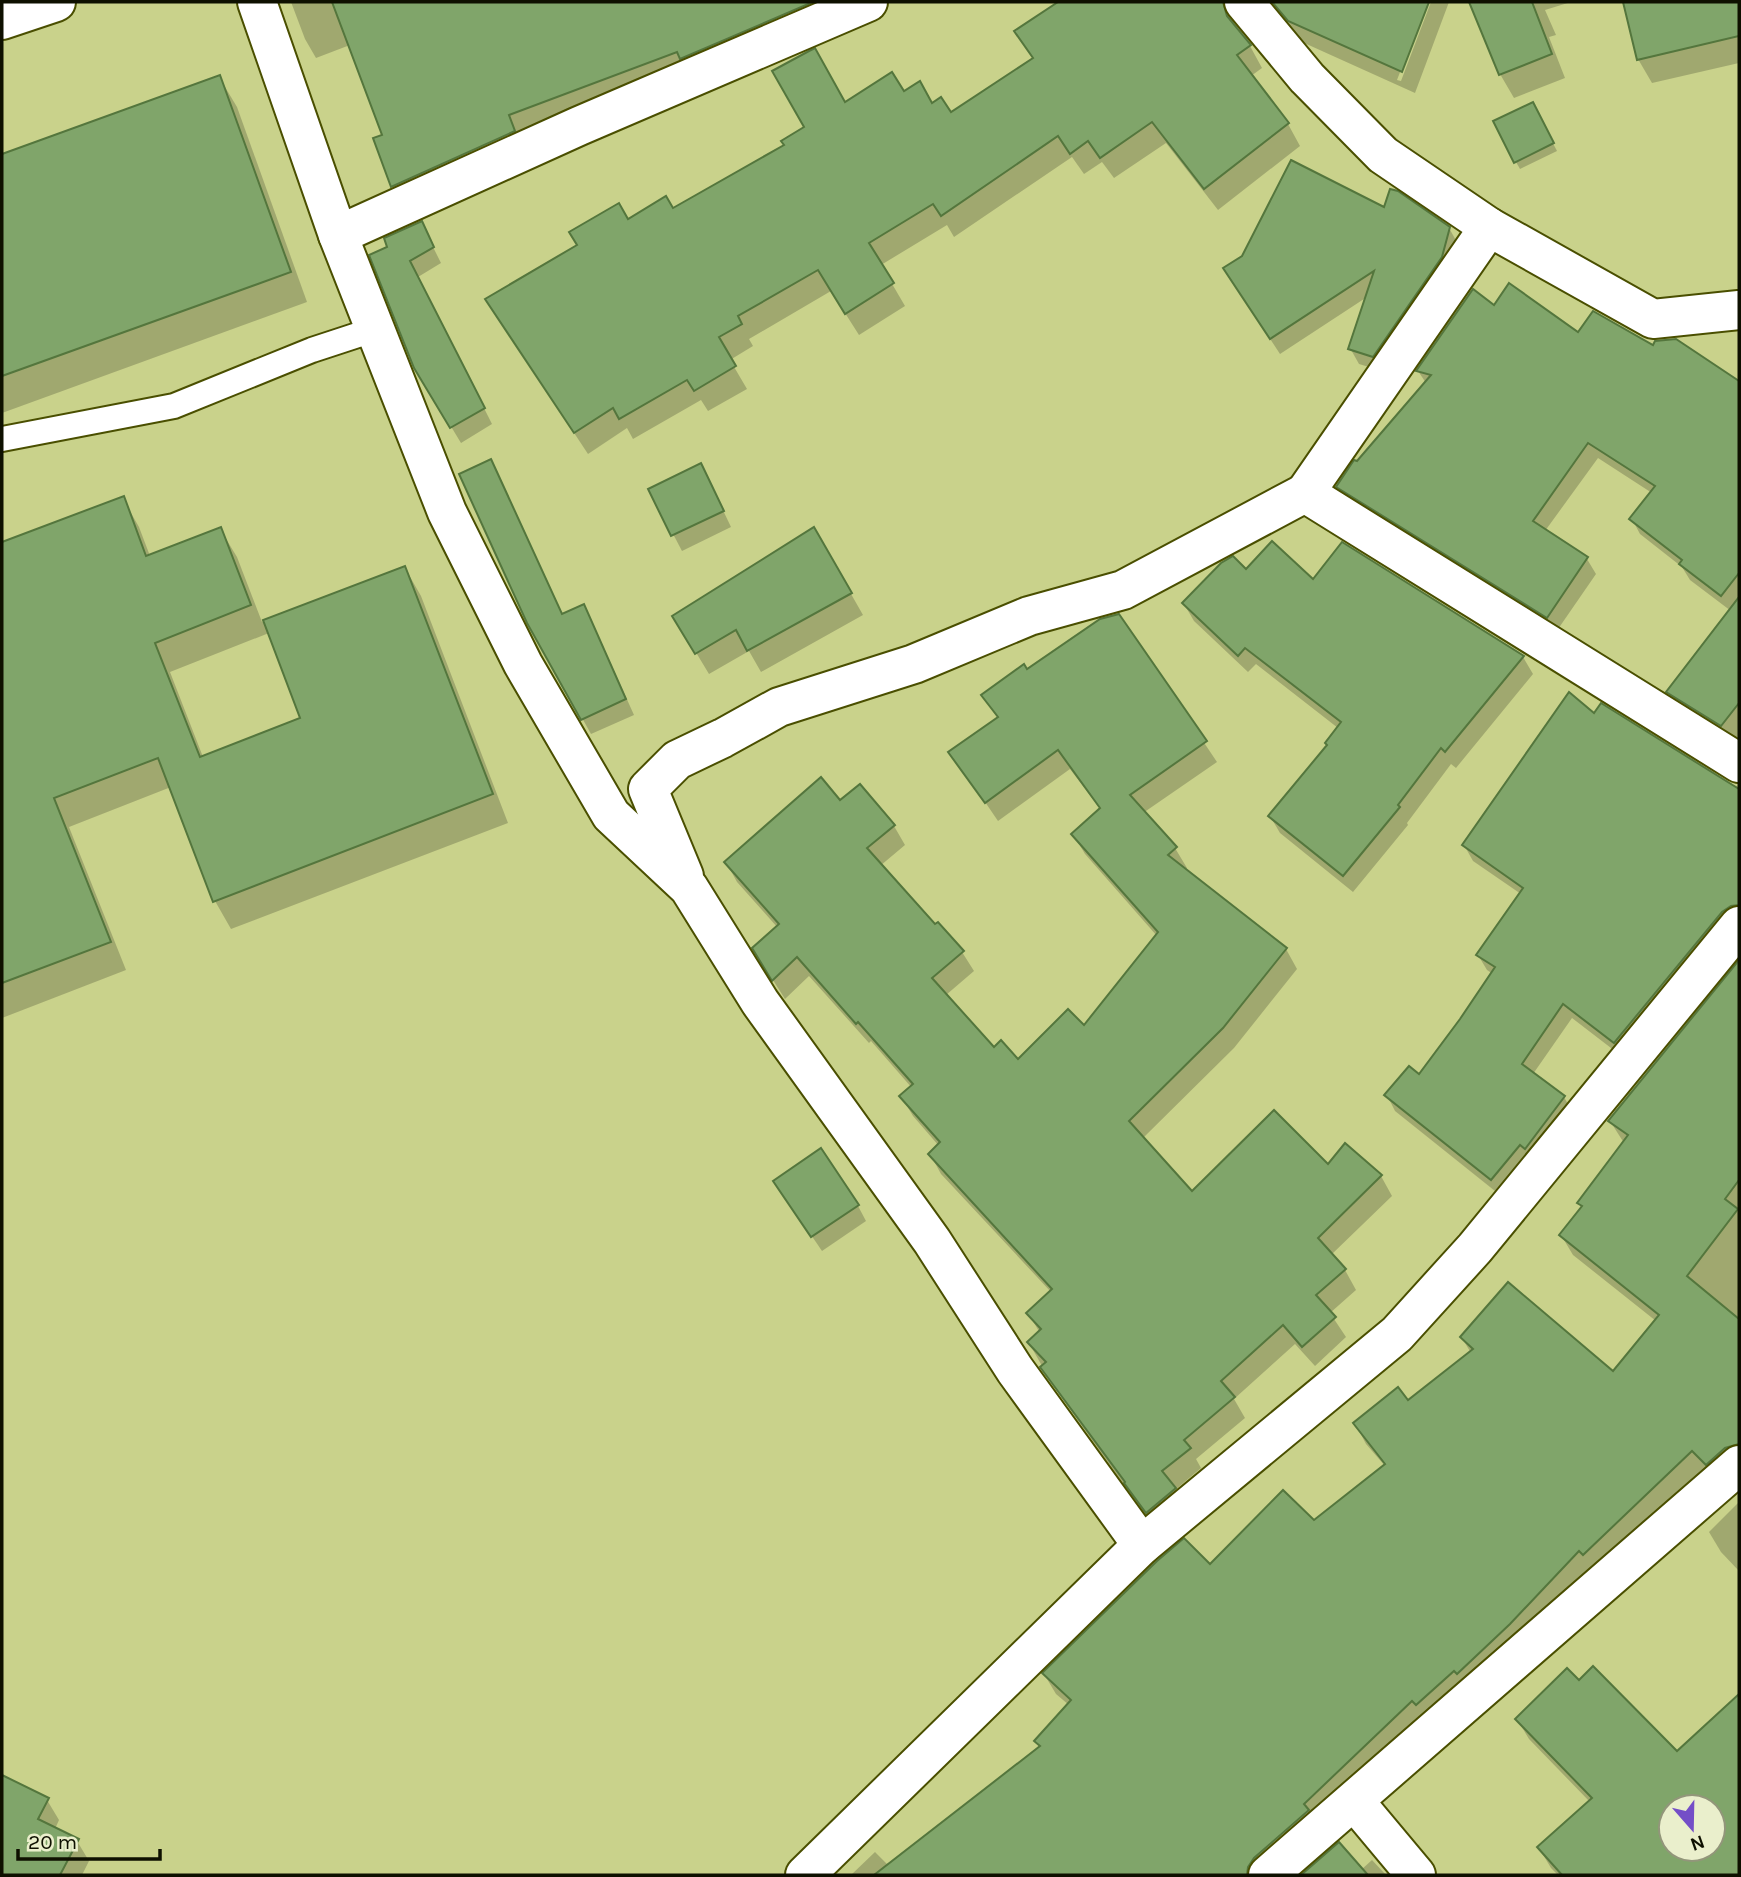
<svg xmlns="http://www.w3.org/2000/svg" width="1741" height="1877" font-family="Karla,sans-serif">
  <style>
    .shadow { fill: #0003; fill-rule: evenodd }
    .building { fill: #80a56a; stroke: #54763d; stroke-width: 2; fill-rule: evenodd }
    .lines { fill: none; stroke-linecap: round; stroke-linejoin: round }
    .lane-casing { stroke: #4a4f00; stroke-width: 28 }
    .street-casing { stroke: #4a4f00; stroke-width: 42 }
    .highway-casing { stroke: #4a4f00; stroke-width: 42 }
    .lane { stroke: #fff; stroke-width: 24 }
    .street { stroke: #fff; stroke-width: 38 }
    .highway { stroke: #fff; stroke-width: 38 }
  </style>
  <rect width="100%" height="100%" fill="#c9d28b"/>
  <g class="shadow">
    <path d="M291 2H789L771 8 782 39 404 206 393 186 384 136 350 45 316 58 305 39Z"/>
    <path d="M1061 2H1427L1397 80 1401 81 1431 2H1449L1415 93 1302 42 1235 16 1234 27 1250 46 1262 68 1251 76 1288 124 1300 146 1218 210 1166 143 1114 178 1102 162 1084 174 1072 157 954 237 947 225 881 265 905 306 859 335 831 291 749 339 753 346 730 360 747 389 708 411 701 400 633 439 627 428 588 454 500 321 627 221 673 210 786 145 845 104 903 94 950 114 1033 59 1017 32Z"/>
    <path d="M1471 2H1571L1545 10 1556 35 1549 37 1565 78 1514 98 1500 74Z"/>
    <path d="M1624 2H1739V63L1652 83 1638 59Z"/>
    <path d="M219 77 237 107 307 302 2 413V156Z"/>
    <path d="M1536 111 1557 151 1520 169 1516 162Z"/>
    <path d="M1386 210 1449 228 1458 244 1382 371 1359 364 1350 348 1367 297 1280 354 1234 284Z"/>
    <path d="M421 223 441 263 418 277 492 424 461 443 415 367 390 248Z"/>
    <path d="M1494 307 1578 335 1653 347 1676 340 1739 383V746L1676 707 1668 692 1731 611 1690 580 1682 567 1640 534 1632 519 1652 493 1598 458 1545 531 1587 559 1596 574 1556 632 1347 502 1338 487 1426 383 1418 371Z"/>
    <path d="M491 462 563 615 592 622 634 715 591 734 529 623Z"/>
    <path d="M709 481 731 527 682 551 650 490Z"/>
    <path d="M123 499 139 527 150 556 220 529 237 557 262 622 405 568 421 596 508 823 231 929 215 901 171 787 69 827 126 970 2 1018V544ZM269 633 302 719 203 757 170 672Z"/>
    <path d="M814 529 863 615 761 672 749 651 709 674 674 616Z"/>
    <path d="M1246 572 1313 582 1523 657 1533 674 1456 768 1451 764 1407 823 1408 825 1353 892 1280 833 1270 816 1328 746 1338 728 1256 664 1248 672 1194 621 1184 604Z"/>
    <path d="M1119 616 1217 762 1143 813 1175 848 1187 868 1185 870 1286 949 1297 969 1234 1048 1142 1139 1191 1193 1328 1167 1381 1176 1392 1196 1331 1255 1345 1270 1356 1290 1330 1313 1346 1337 1315 1366 1295 1344 1234 1399 1245 1418 1196 1459 1201 1468 1175 1490 1186 1509 1158 1532 1054 1387 1029 1343 1040 1333 1028 1313 1051 1292 941 1174 930 1154 939 1146 913 1116 901 1096 912 1088 871 1041 869 1043 809 976 785 999 766 969 778 928 737 882 726 862 840 803 894 826 905 845 880 866 935 927 962 952 974 971 946 995 994 1050 1018 1062 1084 1028 1157 936 1085 854 1073 834 1101 810 1070 769 998 821 951 752 998 719 983 695Z"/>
    <path d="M1594 716 1727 783 1739 787V921L1624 1058 1572 1018 1533 1074 1564 1097 1573 1113 1500 1195 1395 1111 1387 1095 1419 1076 1493 974 1487 970 1478 955 1521 894 1473 861 1464 845Z"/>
    <path d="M1739 963V1467L1718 1484 1704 1470 1595 1574 1260 1875H851L875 1852 889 1866 1040 1748 1036 1741 1069 1705 1056 1694 1044 1674 1210 1566 1313 1522 1385 1466 1366 1444 1355 1423 1408 1403 1471 1353 1462 1338 1613 1373 1656 1321 1573 1255 1561 1235 1583 1208 1580 1203 1624 1143 1610 1121Z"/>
    <path d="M775 1182 858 1206 866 1221 822 1251Z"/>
    <path d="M1739 1502V1571L1721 1552 1709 1532Z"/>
    <path d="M1579 1683 1677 1753 1739 1697V1875H1558L1551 1868 1539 1848 1590 1802 1529 1739 1517 1719ZM1671 1807H1713V1849H1671Z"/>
    <path d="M2 1777 47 1800 59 1820 55 1829 77 1841 89 1861 82 1875H2Z"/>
    <path d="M1339 1845 1361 1870 1372 1860 1386 1875H1304Z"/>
  </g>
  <g class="building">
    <path d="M332 2H813L680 59 677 52 509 115 515 131 391 187 373 138 382 135Z"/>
    <path d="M1058 2H1223L1227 16 1251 45 1237 55 1289 123 1204 189 1152 122 1100 158 1088 141 1070 154 1058 136 941 216 933 204 869 243 894 283 845 314 818 270 738 316 742 324 719 337 736 366 694 391 687 380 619 419 613 408 574 433 485 299 577 245 569 232 619 203 628 219 666 196 673 208 784 145 781 141 804 127 772 71 809 51 815 48 845 102 892 72 904 91 920 81 932 103 941 97 951 112 1033 58 1014 31Z"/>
    <path d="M1272 2H1429L1402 72 1288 21Z"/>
    <path d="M1469 2H1532L1552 54 1499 75Z"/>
    <path d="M1623 2H1739V36L1637 60Z"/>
    <path d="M220 75 291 272 2 376V154Z"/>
    <path d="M1533 102 1554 143 1514 163 1493 121Z"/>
    <path d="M1291 160 1384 207 1390 189 1398 191 1450 227 1442 257 1373 357 1348 349 1374 271 1270 339 1223 268 1242 256Z"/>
    <path d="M422 221 434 247 410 261 485 408 450 428 414 368 369 255 387 247 384 238Z"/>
    <path d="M1509 283 1578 332 1593 311 1653 345 1655 341 1676 339 1739 381V573L1721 596 1679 564 1682 560 1629 519 1655 486 1588 443 1533 521 1588 557 1547 618 1336 487 1354 460 1357 461 1431 375 1416 371 1473 289 1494 305Z"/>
    <path d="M491 459 562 614 584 604 626 699 581 720 527 623 459 474Z"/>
    <path d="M701 463 724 511 671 536 648 489Z"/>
    <path d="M124 496 146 556 221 527 251 605 155 643 200 757 300 718 263 620 405 566 493 794 213 902 158 758 54 798 111 942 2 983V542Z"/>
    <path d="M814 527 852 593 747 651 736 630 695 654 672 616Z"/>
    <path d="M1272 541 1313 579 1342 542 1524 656 1445 752 1441 748 1398 805 1400 807 1343 876 1268 816 1327 745 1325 743 1341 722 1245 648 1238 656 1182 603 1221 563 1233 556 1246 569Z"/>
    <path d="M1739 597V703L1721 726 1666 692Z"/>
    <path d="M1119 614 1207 741 1130 795 1177 847 1168 855 1287 948 1223 1028 1129 1121 1192 1191 1274 1110 1328 1164 1345 1143 1382 1175 1318 1238 1346 1269 1316 1295 1336 1317 1302 1347 1283 1325 1221 1381 1235 1397 1184 1440 1191 1448 1162 1471 1176 1488 1146 1513 1124 1483 1125 1482 1040 1367 1046 1362 1027 1342 1041 1329 1026 1313 1052 1289 928 1154 940 1142 899 1096 913 1084 858 1022 856 1024 797 957 772 981 752 948 779 924 724 862 821 777 840 800 860 784 895 825 867 848 935 924 938 922 964 951 932 978 994 1047 1001 1040 1018 1059 1068 1009 1084 1025 1158 932 1071 834 1100 808 1058 750 985 803 948 752 998 717 981 695 1024 664 1027 669 1100 619Z"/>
    <path d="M1569 692 1594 713 1601 703 1739 789V905L1731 906 1722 912 1614 1043 1563 1004 1522 1064 1565 1096 1525 1149 1520 1145 1491 1180 1384 1095 1409 1066 1419 1074 1460 1019 1495 967 1476 955 1523 888 1462 845Z"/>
    <path d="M1739 960V1180L1725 1199 1738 1209 1687 1276 1739 1319V1444L1725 1448 1706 1465 1692 1451 1583 1555 1579 1551 1510 1624 1457 1674 1454 1671 1416 1705 1412 1701 1304 1804 1309 1810 1254 1858 1248 1867 1247 1875H874L1040 1746 1034 1741 1071 1700 1042 1673 1157 1561 1184 1538 1210 1564 1283 1490 1314 1520 1385 1464 1353 1423 1398 1387 1408 1400 1473 1349 1460 1337 1508 1282 1613 1371 1659 1315 1559 1235 1582 1206 1577 1203 1628 1135 1608 1121Z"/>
    <path d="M821 1148 859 1205 811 1237 773 1181Z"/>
    <path d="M1593 1666 1677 1751 1739 1694V1875H1562L1537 1847 1592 1798 1515 1719 1567 1668 1579 1680ZM1671 1807H1713V1849H1671Z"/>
    <path d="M2 1775 49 1798 38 1819 79 1839 60 1875H2Z"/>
    <path d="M1339 1842 1368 1875H1301Z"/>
  </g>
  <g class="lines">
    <g class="lane-casing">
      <path id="lane" d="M2 439 174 406 312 350 376 329"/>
    </g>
    <g class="street-casing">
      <g id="street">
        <path d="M257 2 338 235 447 512 523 664 611 815 689 888 760 1002 932 1241 1015 1370 1142 1545"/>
        <path d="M1244 2 1307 78 1383 155 1489 227 1305 493 1739 763"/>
        <path d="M1489 227 1653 319 1739 310"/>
        <path d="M338 235 579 126 868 2"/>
        <path d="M684 876 648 789 677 760 723 738 779 707 914 664 1029 616 1123 590 1305 493"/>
        <path d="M1355 1802 1416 1875"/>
        <path d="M805 1875 1142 1545 1397 1334 1475 1248 1739 926"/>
        <path d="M1268 1875 1739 1465"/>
      </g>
    </g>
    <g class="highway-casing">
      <path id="highway" d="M2 20 56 2"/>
    </g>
    <use href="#lane" class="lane"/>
    <use href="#street" class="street"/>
    <use href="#highway" class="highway"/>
  </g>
  <rect width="1741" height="1877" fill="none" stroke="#0e1000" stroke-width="7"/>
  <g transform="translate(1692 1828) rotate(160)"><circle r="33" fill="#eaefcc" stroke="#92967a" stroke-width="2"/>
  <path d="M0-5L12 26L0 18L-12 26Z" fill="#744ec7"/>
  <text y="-10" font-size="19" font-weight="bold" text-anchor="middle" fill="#0e1000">N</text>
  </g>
  <path d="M18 1849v10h142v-10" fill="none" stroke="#0e1000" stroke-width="3.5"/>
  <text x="28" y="1849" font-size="21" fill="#0e1000" stroke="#eaefcc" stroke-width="5" paint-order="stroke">20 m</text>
</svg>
